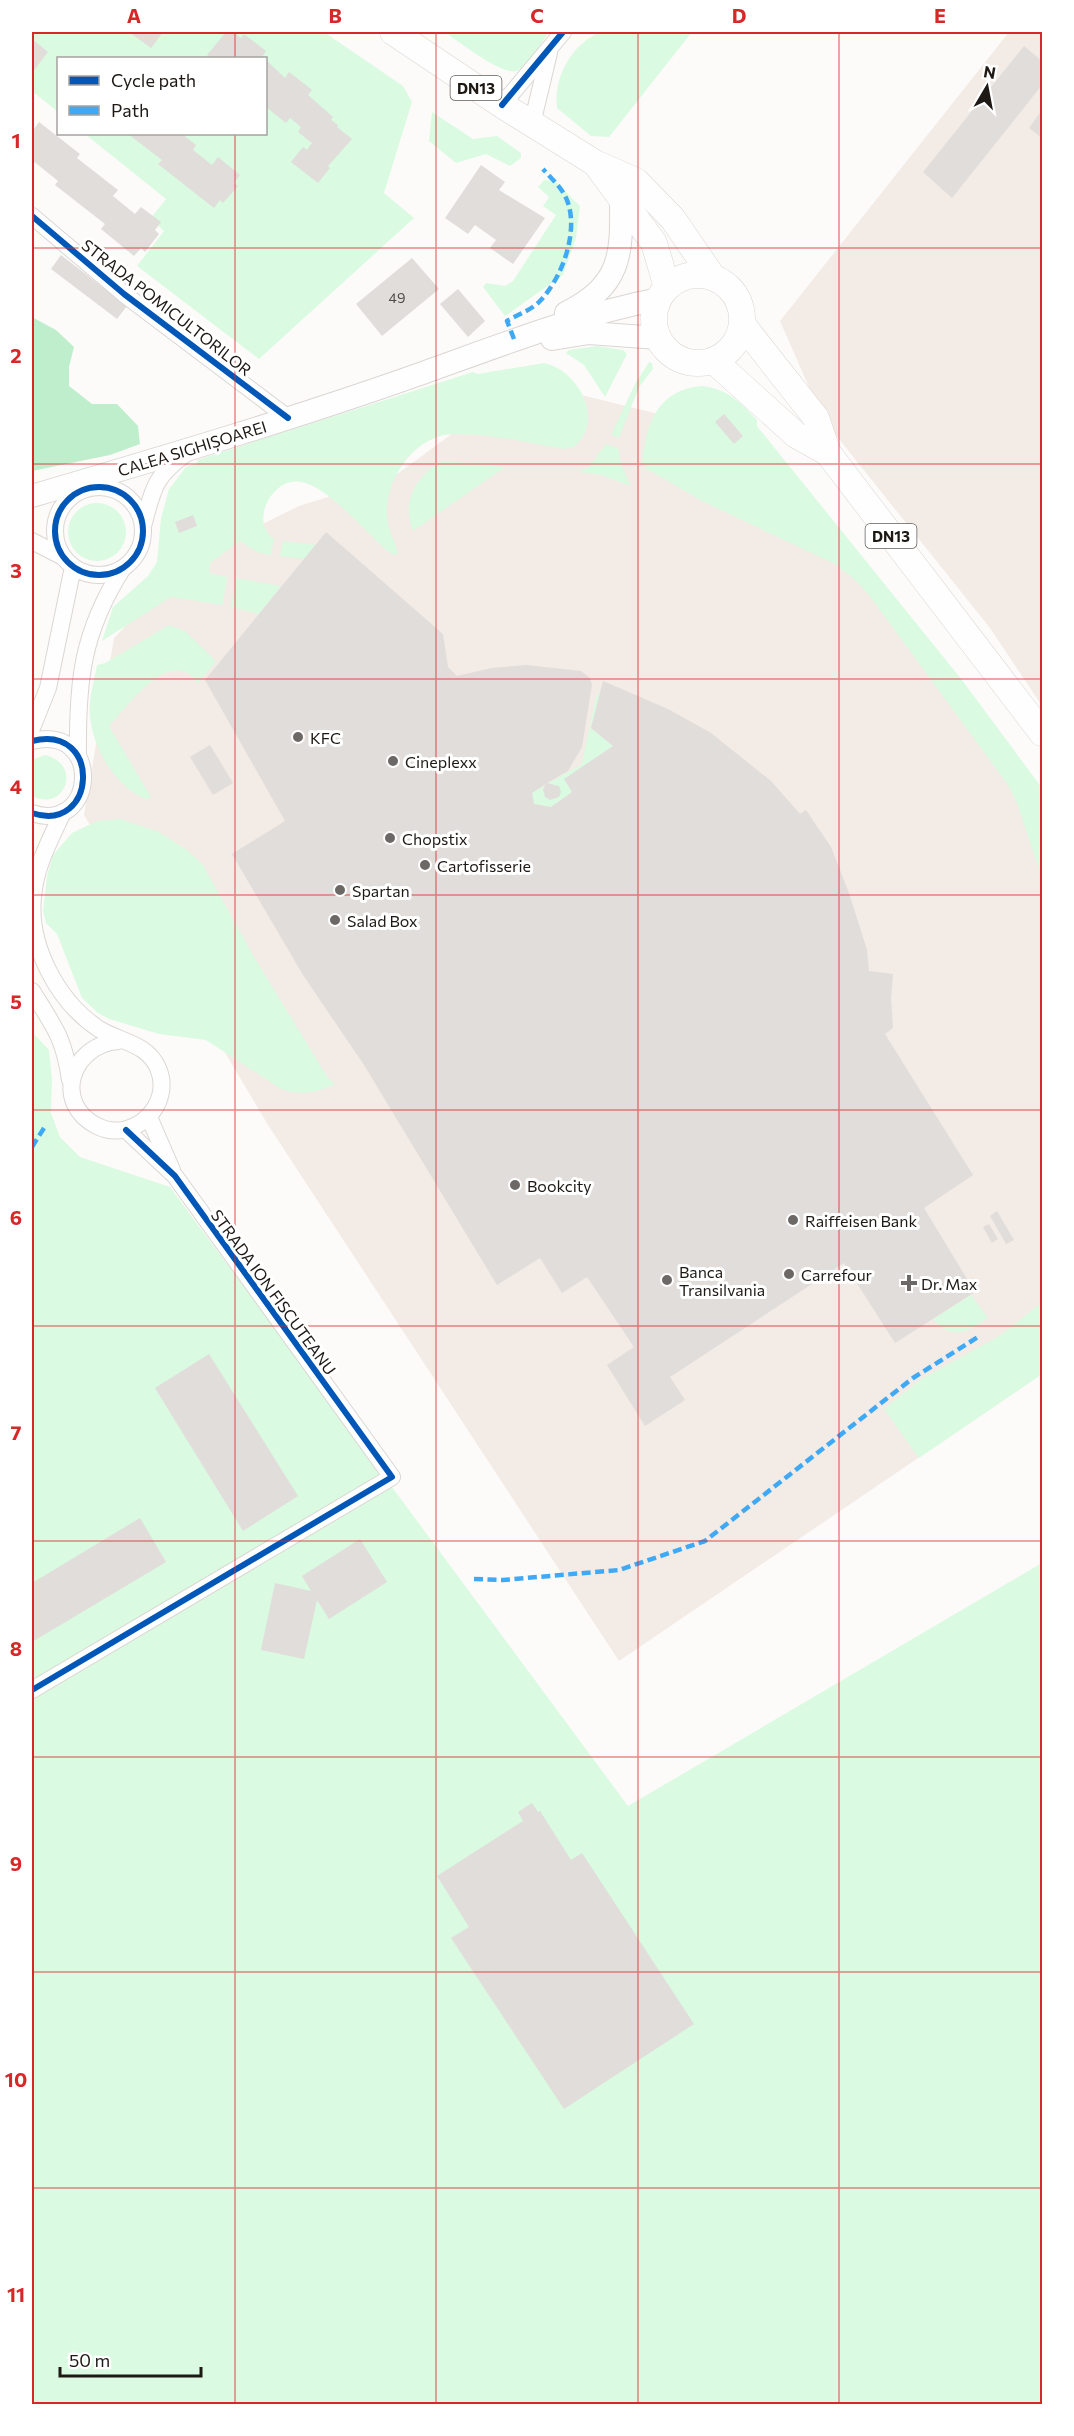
<svg xmlns="http://www.w3.org/2000/svg" width="1074" height="2436" font-family="Commissioner,sans-serif">
  <style>
    .built { fill: #f3ebe5 }
    .green { fill: #dafae1 }
    .forest { fill: #bfeecc }
    .building { fill: #e1ddda }
    .lines { fill: none; stroke-linecap: round; stroke-linejoin: round }
    .street-casing { stroke: #dad6d3; stroke-width: 18 }
    .secondary-casing { stroke: #dad6d3; stroke-width: 24 }
    .primary-casing { stroke: #dad6d3; stroke-width: 27 }
    .street { stroke: #fffefe; stroke-width: 16 }
    .secondary { stroke: #fffefe; stroke-width: 22 }
    .primary { stroke: #fffefe; stroke-width: 26 }
    .quiet { stroke: #3fa9f5; stroke-width: 4.5; stroke-dasharray: 9 4.5; stroke-linecap: butt }
    .cycleway-casing { stroke: #fff; stroke-width: 10 }
    .cycleway { stroke: #0057b8; stroke-width: 6 }
    .grid { fill: none; stroke: #d62828; stroke-width: 1.5; stroke-opacity: 0.55 }
    .poi-dot { fill: #6c6865; stroke: #fff; stroke-width: 2 }
    .labels { text-anchor: middle; dominant-baseline: central; stroke-width: 6; stroke-linejoin: round; paint-order: stroke }
    .number-label { font-size: 14px; fill: #4f4a46 }
    .shield { fill: #fff; stroke: #625e5b; stroke-width: 1.5 }
    .shield-label { font-size: 15px; font-weight: bold; fill: #1e1915 }
    .street-label { font-size: 16px; fill: #1e1915; stroke: #fff }
    .poi-label { font-size: 16px; fill: #1e1915; stroke: #fff; text-anchor: start }
    .neatline { fill: none; stroke: #d62828; stroke-width: 2 }
    .grid-label { font-size: 20px; text-anchor: middle; font-weight: bold; fill: #d62828 }
  </style>
  <rect width="100%" height="100%" fill="#fdfbf9"/>
  <g class="built">
    <path d="M1009 32H1042V706L990 628 823 419 780 321Z"/>
    <path d="M524 381 683 420 852 545 1042 793V1374L619 1661 268 1125 84 815 114 638 186 562 299 506 393 477Z"/>
  </g>
  <g class="green">
    <path d="M32 32H324L403 86 412 102 384 193 414 218 259 359 137 266 164 231 150 219 166 199 85 134H266V58H58V112L32 91Z"/>
    <path d="M445 32H549C541 42 529 66 517 71 502 76 458 41 445 32Z"/>
    <path d="M600 32H692L609 137 591 136 557 108C553 78 571 45 600 32Z"/>
    <path d="M432 112 473 139 497 136 521 153V158L510 166 486 154 456 163 429 141Z"/>
    <path d="M544 180 555 181 580 206 576 238 563 275 505 316 483 287 486 283 505 286 513 281 556 215 543 206 549 197 538 187Z"/>
    <path d="M597 346 623 350 627 354 605 397 584 365 566 353 569 350Z"/>
    <path d="M649 362 652 363 653 369 639 387 619 438 611 435 635 384Z"/>
    <path d="M544 363C578 370 606 420 574 447L564 449C528 443 489 433 453 434 414 435 384 481 387 517 388 530 394 539 398 552L396 555C389 554 383 547 378 542 359 525 326 486 301 482 272 477 249 522 274 539L271 555 257 552 240 541 210 563 209 573 227 577 223 605 171 597 102 641 113 607 148 576 157 562 161 518 169 489 186 467 198 463 197 460 473 372 477 374Z"/>
    <path d="M703 386C729 390 740 402 757 420V426L962 680 1042 788V878L1017 803 1008 785 869 595 855 580 835 564 702 501 647 469 643 463C641 457 644 451 645 444 650 411 668 388 703 386Z"/>
    <path d="M606 444 618 448 622 467 631 486 601 475 579 472 588 468Z"/>
    <path d="M444 461 505 467 413 531C401 501 416 474 444 461Z"/>
    <circle cx="97" cy="532" r="29"/>
    <path d="M283 541 316 545 304 559 280 556Z"/>
    <path d="M236 578 281 586 259 614 231 607Z"/>
    <path d="M169 625 185 631 216 661 198 684C172 643 127 707 109 726L151 797 146 799C116 788 92 747 90 716 88 700 94 682 97 665L105 663Z"/>
    <path d="M601 690 591 728 613 746 572 792 551 807 534 804 532 793 582 764 596 697Z"/>
    <path d="M45 755C83 764 65 813 32 796V760Z"/>
    <path d="M120 819 159 832 187 850 203 865 253 955 328 1078 335 1084C315 1093 302 1096 281 1089L206 1040 159 1034 109 1019 98 1013 82 998 57 934 46 923 43 911 47 876 53 855 72 833 97 821Z"/>
    <path d="M32 1032 49 1050 52 1079 51 1113 60 1137 80 1157 170 1187 628 1806 1042 1563V2404H32Z"/>
    <path d="M971 1295 988 1318C968 1333 950 1340 933 1319Z"/>
    <path d="M1042 1302V1374L919 1458 884 1409 923 1378 1001 1335Z"/>
  </g>
  <path class="forest" d="M32 317 56 330 74 347 69 367V386L92 404H117L138 426 140 444 110 455 32 471Z"/>
  <g class="building">
    <path d="M129 32H163L151 48Z"/>
    <path d="M226 32H233L241 38 244 34 266 51 262 57 264 58H212L207 55Z"/>
    <path d="M32 39 48 52 32 73Z"/>
    <path d="M1024 46 1042 61V85L952 198 923 172Z"/>
    <path d="M266 60 285 78 289 72 312 90 308 95 333 117 331 120 338 125 337 127 352 139 328 166 330 168 318 183 291 162 303 147 307 150 312 143 298 132 301 127 290 118 286 123 266 107Z"/>
    <path d="M1042 110V138L1029 128Z"/>
    <path d="M39 122 80 154 77 158 118 190 113 196 135 214 141 207 161 222 155 230 159 234 145 252 141 248 134 256 101 229 105 224 55 185 58 181 32 160V132Z"/>
    <path d="M128 134H182L196 145 193 150 212 165 218 157 240 175 234 183 238 186 223 203 220 200 214 208 158 164 162 160Z"/>
    <path d="M481 165 505 182 499 190 545 218 513 264 490 248 496 240 475 225 468 234 445 218Z"/>
    <path d="M61 255 127 306 117 319 51 269Z"/>
    <path d="M412 258 439 289 382 336 356 304Z"/>
    <path d="M458 289 485 321 468 337 440 304Z"/>
    <path d="M724 414 743 436 734 444 715 422Z"/>
    <path d="M193 515 197 526 179 533 175 522Z"/>
    <path d="M326 532 443 634 448 667 457 676 492 668 526 665 581 671 590 678 592 685 582 747 568 771 547 783 559 786 561 792 559 797 550 800 545 797 543 789 546 784 532 793 534 804 551 807 572 792 564 779 613 746 591 728 603 681 668 709 711 733 771 781 800 814 806 810 831 847 849 893 867 950 869 971 893 974 891 998 893 1028 885 1034 973 1175 924 1208 975 1292 895 1343 844 1263 670 1377 685 1400 645 1426 607 1365 634 1347 587 1277 562 1293 540 1258 497 1285 364 1065 303 975 232 854 285 821 205 680Z"/>
    <path d="M210 745 233 783 213 795 190 757Z"/>
    <path d="M997 1211 1014 1240 1006 1244 990 1216Z"/>
    <path d="M989 1224 998 1239 992 1243 983 1227Z"/>
    <path d="M209 1354 298 1496 243 1531 155 1388Z"/>
    <path d="M140 1518 166 1562 32 1642V1583Z"/>
    <path d="M360 1539 387 1582 329 1619 317 1600 304 1659 261 1650 275 1583 311 1591 302 1576Z"/>
    <path d="M532 1803 538 1812 540 1811 571 1860 582 1853 694 2024 564 2109 451 1938 469 1927 437 1876 523 1821 518 1812Z"/>
  </g>
  <g class="lines">
    <g class="street-casing">
      <g id="street">
        <path d="M502 105 563 32"/>
        <path d="M532 124 549 53"/>
        <path d="M32 216 124 294 288 418"/>
        <circle cx="99" cy="531" r="44"/>
        <path d="M143 526C153 490 153 478 184 455"/>
        <path d="M32 541 63 557"/>
        <path d="M32 728 48 688 73 567"/>
        <path d="M32 741C103 723 97 835 32 813"/>
        <path d="M78 756C77 681 82 632 123 568"/>
        <path d="M63 812C51 838 35 867 33 897 28 946 58 1002 99 1029 120 1042 147 1043 158 1068 174 1105 133 1144 97 1126 52 1103 71 1045 118 1041"/>
        <path d="M32 991C54 1027 64 1037 70 1080"/>
        <path d="M149 1117 172 1170"/>
        <path d="M32 1690 392 1477 175 1176 126 1130"/>
      </g>
    </g>
    <g class="secondary-casing">
      <g id="secondary">
        <path d="M566 313C621 285 622 256 621 200"/>
        <path d="M552 339 589 333 658 338"/>
        <path d="M32 496C161 458 290 420 417 375 496 347 576 315 659 299"/>
      </g>
    </g>
    <g class="primary-casing">
      <g id="primary">
        <path d="M393 32 502 105 595 163 636 181 673 219 712 276"/>
        <path d="M596 164 654 243 667 287"/>
        <circle cx="698" cy="319" r="44"/>
        <path d="M742 324 816 418 828 453 1042 733"/>
        <path d="M714 361 796 435 828 453"/>
      </g>
    </g>
    <use href="#street" class="street"/>
    <use href="#secondary" class="secondary"/>
    <use href="#primary" class="primary"/>
    <g class="quiet">
      <path d="M514 339 507 321C517 315 531 310 539 302 563 278 582 225 564 194 559 185 550 177 543 169"/>
      <path d="M32 1147 44 1128"/>
      <path d="M474 1579 503 1580 619 1570 705 1541 913 1378 978 1337"/>
    </g>
    <g class="cycleway-casing">
      <g id="cycleway">
        <path d="M502 105 563 32"/>
        <path d="M32 216 124 294 288 418"/>
        <circle cx="99" cy="531" r="44"/>
        <path d="M32 741C103 723 97 835 32 813"/>
        <path d="M32 1690 392 1477 175 1176 126 1130"/>
      </g>
    </g>
    <use href="#cycleway" class="cycleway"/>
  </g>
  <path class="grid" d="M235 32V58M436 32V2404M638 32V2404M839 32V2404M235 134V2404M32 248H1042M32 464H1042M32 679H1042M32 895H1042M32 1110H1042M32 1326H1042M32 1541H1042M32 1757H1042M32 1972H1042M32 2188H1042"/>
  <g class="poi-dot">
    <circle cx="298" cy="737" r="6"/>
    <circle cx="393" cy="761" r="6"/>
    <circle cx="390" cy="838" r="6"/>
    <circle cx="425" cy="865" r="6"/>
    <circle cx="340" cy="890" r="6"/>
    <circle cx="335" cy="920" r="6"/>
    <circle cx="515" cy="1185" r="6"/>
    <circle cx="793" cy="1220" r="6"/>
    <circle cx="789" cy="1274" r="6"/>
    <circle cx="667" cy="1280" r="6"/>
    <path d="M906 1274h6v6h6v6h-6v6h-6v-6h-6v-6h6z"/>
  </g>
  <g class="labels">
    <g class="number-label">
      <text x="397" y="297">49</text>
    </g>
    <g class="shield">
      <rect x="450.5" y="76" width="51" height="24" rx="4.5"/>
      <rect x="865.5" y="524" width="51" height="24" rx="4.5"/>
    </g>
    <g class="shield-label">
      <text x="476" y="88">DN13</text>
      <text x="891" y="536">DN13</text>
    </g>
    <g class="street-label">
      <text transform="translate(167 307) rotate(38)">STRADA POMICULTORILOR</text>
      <text transform="translate(192 448) rotate(-17)">CALEA SIGHIȘOAREI</text>
      <text transform="translate(274 1292) rotate(54)">STRADA ION FISCUTEANU</text>
    </g>
    <g class="poi-label">
      <text x="310" y="737">KFC</text>
      <text x="405" y="761">Cineplexx</text>
      <text x="402" y="838">Chopstix</text>
      <text x="437" y="865">Cartofisserie</text>
      <text x="352" y="890">Spartan</text>
      <text x="347" y="920">Salad Box</text>
      <text x="527" y="1185">Bookcity</text>
      <text x="805" y="1220">Raiffeisen Bank</text>
      <text x="679" y="1271">Banca<tspan x="679" dy="18">Transilvania</tspan></text>
      <text x="801" y="1274">Carrefour</text>
      <text x="921" y="1283">Dr. Max</text>
    </g>
  </g>
  <rect width="1074" height="2436" fill="none" stroke="#ffffff" stroke-width="66"/>
  <rect x="57" y="57" width="210" height="78" fill="#ffffff" stroke="#a5a3a1" stroke-width="1.5"/>
  <rect x="69" y="76" width="30" height="9" fill="#0057b8" stroke="#a5a3a1" stroke-width="1.5"/>
  <text x="111" y="87" font-size="18" fill="#1e1915">Cycle path</text>
  <rect x="69" y="106" width="30" height="9" fill="#3fa9f5" stroke="#a5a3a1" stroke-width="1.5"/>
  <text x="111" y="117" font-size="18" fill="#1e1915">Path</text>
  <g transform="translate(987 87) rotate(10)" stroke="#ffffff" stroke-width="4.5" paint-order="stroke">
  <path d="M0-4.5L10 22L0 15L-10 22Z" fill="#1e1915"/>
  <text y="-9" font-size="16" font-weight="bold" text-anchor="middle" fill="#1e1915">N</text>
  </g>
  <path d="M60 2367v9h141v-9" fill="none" stroke="#1e1915" stroke-width="3"/>
  <text x="69" y="2367" font-size="18" fill="#1e1915" stroke="#ffffff" stroke-width="4.5" paint-order="stroke">50 m</text>
  <rect x="33" y="33" width="1008" height="2370" class="neatline"/>
  <g class="grid-label">
    <text x="134" y="23">A</text>
    <text x="335" y="23">B</text>
    <text x="537" y="23">C</text>
    <text x="739" y="23">D</text>
    <text x="940" y="23">E</text>
    <text x="16" y="148">1</text>
    <text x="16" y="363">2</text>
    <text x="16" y="578">3</text>
    <text x="16" y="794">4</text>
    <text x="16" y="1009">5</text>
    <text x="16" y="1225">6</text>
    <text x="16" y="1440">7</text>
    <text x="16" y="1656">8</text>
    <text x="16" y="1871">9</text>
    <text x="16" y="2087">10</text>
    <text x="16" y="2302">11</text>
  </g>
</svg>
